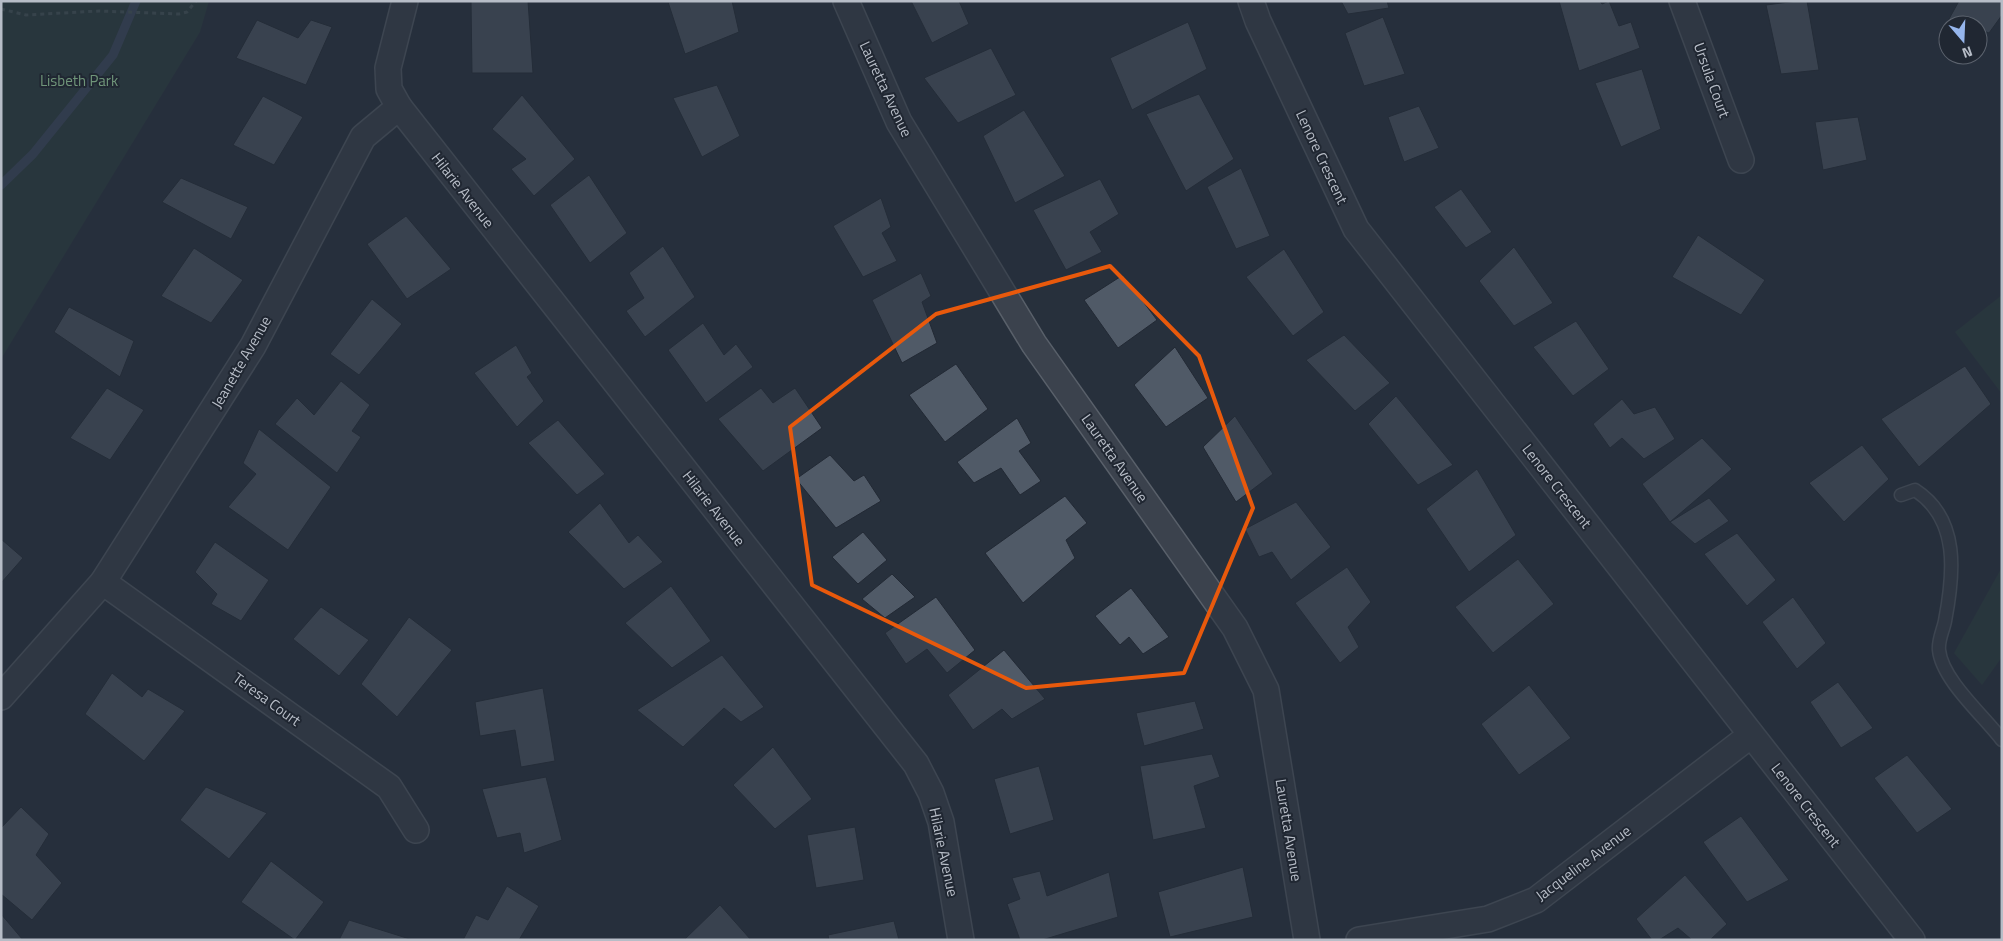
<svg xmlns="http://www.w3.org/2000/svg" width="2003" height="941" font-family="'Titillium Web',sans-serif">
  <style>
    .green { fill: #2c3e3f }
    .lines { fill: none; stroke-linecap: round; stroke-linejoin: round }
    .stream { stroke: #3f4d63; stroke-width: 9 }
    .building { fill: #505a67; stroke: #222934 }
    .lane-casing { stroke: #59606a; stroke-width: 15 }
    .street-casing { stroke: #59606a; stroke-width: 28 }
    .path { stroke: #4b5b5e; stroke-width: 3; stroke-dasharray: 4 4; stroke-linecap: butt }
    .lane { stroke: #3b424d; stroke-width: 12 }
    .street { stroke: #3b424d; stroke-width: 25 }
    .marked { fill: none; stroke: #e8590c; stroke-width: 4; stroke-linejoin: round }
    .labels { text-anchor: middle; dominant-baseline: central; stroke-width: 4; stroke-linejoin: round; paint-order: stroke }
    .park-label { font-size: 15px; fill: #70967a; stroke: #202732 }
    .street-label { font-size: 15px; fill: #b7bdc7; stroke: #202732 }
  </style>
  <rect width="100%" height="100%" fill="#27303c"/>
  <g class="green">
    <path d="M1 1H209L200 32 1 359Z"/>
    <path d="M2002 295V394L1955 332Z"/>
    <path d="M2002 567V657L1982 685 1954 653Z"/>
  </g>
  <g class="lines">
    <path class="stream" d="M1 185 33 154 113 55 136 1"/>
  </g>
  <g class="building">
    <path d="M471 1H528L533 73H472Z"/>
    <path d="M732 1 739 32 685 54 668 2Z"/>
    <path d="M911 1H959L969 24 932 43Z"/>
    <path d="M1341 1H1387L1389 8 1348 14Z"/>
    <path d="M1559 1H1600L1602 4 1609 1 1619 26 1631 22 1640 48 1579 71Z"/>
    <path d="M1797 1H1807L1819 70 1781 74 1766 5Z"/>
    <path d="M1959 1H2002V15L1989 33 1978 29V25H1966L1949 19Z"/>
    <path d="M1383 17 1405 74 1364 86 1345 33Z"/>
    <path d="M257 20 298 38 311 20 332 27 306 85 236 58Z"/>
    <path d="M1188 22 1207 69 1132 110 1110 58Z"/>
    <path d="M991 48 1016 95 958 123 924 78Z"/>
    <path d="M1642 69 1661 129 1621 147 1595 83Z"/>
    <path d="M717 85 740 136 702 157 673 98Z"/>
    <path d="M1199 94 1234 159 1186 191 1146 114Z"/>
    <path d="M522 95 575 159 534 196 511 169 526 159 492 129Z"/>
    <path d="M263 96 303 117 274 165 233 145Z"/>
    <path d="M1419 106 1439 148 1404 162 1388 117Z"/>
    <path d="M1024 110 1065 176 1015 203 983 136Z"/>
    <path d="M1858 117 1867 160 1823 170 1815 122Z"/>
    <path d="M1241 168 1270 236 1236 249 1207 187Z"/>
    <path d="M589 175 627 233 590 263 550 205Z"/>
    <path d="M181 178 248 207 231 239 162 202Z"/>
    <path d="M1100 179 1119 214 1090 232 1102 252 1066 270 1033 210Z"/>
    <path d="M1461 189 1492 232 1466 248 1434 207Z"/>
    <path d="M881 198 891 227 882 233 897 261 863 277 833 226Z"/>
    <path d="M406 216 451 269 407 299 367 244Z"/>
    <path d="M1698 235 1765 280 1741 315 1672 277Z"/>
    <path d="M663 246 695 297 645 337 626 311 644 298 629 273Z"/>
    <path d="M1514 247 1553 303 1514 326 1479 281Z"/>
    <path d="M194 248 243 280 211 323 161 296Z"/>
    <path d="M1284 249 1324 312 1293 336 1246 277Z"/>
    <path d="M921 273 931 296 922 302 937 343 902 363 872 300Z"/>
    <path d="M1123 275 1157 320 1118 348 1084 300Z"/>
    <path d="M372 299 402 324 359 375 330 354Z"/>
    <path d="M69 307 134 341 120 377 54 332Z"/>
    <path d="M1576 321 1609 369 1573 396 1533 347Z"/>
    <path d="M703 323 724 355 736 344 753 367 706 403 668 350Z"/>
    <path d="M1344 335 1390 383 1355 411 1306 360Z"/>
    <path d="M516 345 532 373 527 377 544 401 517 427 474 373Z"/>
    <path d="M1175 347 1208 398 1166 427 1134 385Z"/>
    <path d="M956 364 988 409 945 442 909 395Z"/>
    <path d="M1965 366 1991 404 1919 467 1881 419Z"/>
    <path d="M341 381 370 405 352 431 361 437 337 473 275 424 297 398 314 415Z"/>
    <path d="M107 388 144 410 110 460 70 438Z"/>
    <path d="M761 388 773 403 795 388 822 428 763 471 718 419Z"/>
    <path d="M1396 396 1453 465 1418 485 1368 424Z"/>
    <path d="M1622 399 1634 414 1655 407 1675 439 1644 459 1622 438 1610 448 1593 424Z"/>
    <path d="M1235 416 1273 474 1236 502 1203 447Z"/>
    <path d="M1017 418 1031 443 1019 451 1041 481 1020 495 1001 468 974 483 957 462Z"/>
    <path d="M558 420 605 474 577 495 528 443Z"/>
    <path d="M259 429 331 487 288 550 228 507 256 474 243 463Z"/>
    <path d="M1702 438 1732 469 1670 522 1642 484Z"/>
    <path d="M1862 445 1889 479 1844 522 1809 483Z"/>
    <path d="M830 455 854 481 864 475 881 501 836 528 796 479Z"/>
    <path d="M1477 469 1516 535 1469 572 1426 509Z"/>
    <path d="M1065 496 1087 523 1066 540 1075 558 1023 603 985 553Z"/>
    <path d="M1709 498 1729 521 1695 544 1670 522Z"/>
    <path d="M1296 502 1331 547 1291 580 1272 552 1259 557 1245 529Z"/>
    <path d="M600 503 629 543 638 535 663 562 624 589 568 532Z"/>
    <path d="M863 532 887 560 858 584 832 557Z"/>
    <path d="M1737 533 1776 580 1747 606 1704 554Z"/>
    <path d="M1 539 23 558 1 583Z"/>
    <path d="M215 542 269 580 241 621 211 604 217 594 195 572Z"/>
    <path d="M1518 559 1554 604 1493 653 1455 607Z"/>
    <path d="M1347 567 1371 602 1348 627 1359 647 1340 663 1295 603Z"/>
    <path d="M892 574 915 597 885 618 862 599Z"/>
    <path d="M671 586 711 641 672 668 625 623Z"/>
    <path d="M1131 588 1169 637 1143 654 1129 637 1120 645 1095 616Z"/>
    <path d="M936 597 975 650 947 673 927 649 906 664 885 633Z"/>
    <path d="M1793 597 1826 643 1797 669 1762 622Z"/>
    <path d="M321 607 369 640 339 676 293 639Z"/>
    <path d="M409 617 452 650 397 717 361 684Z"/>
    <path d="M1004 650 1045 699 1012 719 1002 709 973 730 948 695Z"/>
    <path d="M722 655 764 707 741 722 724 708 683 747 637 710Z"/>
    <path d="M112 673 142 697 148 689 185 711 144 761 85 714Z"/>
    <path d="M1838 682 1873 728 1841 748 1810 702Z"/>
    <path d="M1529 685 1571 738 1519 775 1481 724Z"/>
    <path d="M543 688 555 761 521 767 515 730 480 736 475 702Z"/>
    <path d="M1195 701 1204 729 1144 746 1136 713Z"/>
    <path d="M773 747 812 799 775 829 733 785Z"/>
    <path d="M1212 754 1220 777 1194 786 1206 828 1153 840 1140 766Z"/>
    <path d="M1907 755 1952 809 1917 833 1874 778Z"/>
    <path d="M1039 766 1054 820 1010 834 994 779Z"/>
    <path d="M546 777 562 840 524 853 520 833 497 838 482 789Z"/>
    <path d="M206 787 267 813 229 859 180 820Z"/>
    <path d="M21 807 49 834 36 855 62 883 32 920 1 894V828Z"/>
    <path d="M1741 816 1789 880 1747 902 1703 842Z"/>
    <path d="M855 827 864 880 816 888 807 835Z"/>
    <path d="M271 861 324 902 295 940 241 902Z"/>
    <path d="M1243 867 1253 917 1170 937 1158 892Z"/>
    <path d="M1040 871 1047 896 1109 872 1118 917 1042 940H1020L1007 904 1020 899 1012 878Z"/>
    <path d="M1685 875 1727 924 1710 940H1692L1678 928 1659 940H1652L1636 919Z"/>
    <path d="M507 886 539 906 519 940H463L476 915 488 920Z"/>
    <path d="M720 905 751 940H684Z"/>
    <path d="M1 914 23 940H1Z"/>
    <path d="M349 920 413 940H339Z"/>
    <path d="M894 921 899 940H829L828 935Z"/>
  </g>
  <g class="lines">
    <g class="lane-casing">
      <path id="lane" d="M1901 495 1915 490C1960 519 1954 574 1945 621 1943 631 1938 640 1939 650 1942 680 1984 716 2002 740"/>
    </g>
    <g class="street-casing">
      <g id="street">
        <path d="M846 1 899 122 1034 344 1235 628 1266 690 1307 940"/>
        <path d="M1251 1 1258 21 1356 229 1912 940"/>
        <path d="M1682 1 1741 160"/>
        <path d="M399 107 916 764 931 793 941 822 961 940"/>
        <path d="M103 582 389 787 416 830"/>
        <path d="M1 697 103 582 253 346 363 137 399 107 389 89 388 68 405 1"/>
        <path d="M1359 940 1488 919 1536 900 1751 735"/>
      </g>
    </g>
    <path class="path" d="M1 9 26 15 99 11 179 14 187 12 196 1"/>
    <use href="#lane" class="lane"/>
    <use href="#street" class="street"/>
  </g>
  <path d="M0 0H2003V941H0ZM1110 266 1199 356 1253 508 1184 673 1026 688 812 585 790 427 936 314Z" fill="#27303c" fill-opacity=".55" fill-rule="evenodd"/>
  <path class="marked" d="M1110 266 1199 356 1253 508 1184 673 1026 688 812 585 790 427 936 314Z"/>
  <g class="labels">
    <g class="park-label">
      <text x="79" y="80">Lisbeth Park</text>
    </g>
    <g class="street-label">
      <text transform="translate(1712 80) rotate(70)">Ursula Court</text>
      <text transform="translate(886 89) rotate(65)">Lauretta Avenue</text>
      <text transform="translate(1322 157) rotate(65)">Lenore Crescent</text>
      <text transform="translate(463 190) rotate(52)">Hilarie Avenue</text>
      <text transform="translate(241 362) rotate(-60)">Jeanette Avenue</text>
      <text transform="translate(1115 458) rotate(55)">Lauretta Avenue</text>
      <text transform="translate(1557 486) rotate(52)">Lenore Crescent</text>
      <text transform="translate(714 508) rotate(52)">Hilarie Avenue</text>
      <text transform="translate(267 699) rotate(36)">Teresa Court</text>
      <text transform="translate(1806 805) rotate(52)">Lenore Crescent</text>
      <text transform="translate(1289 830) rotate(81)">Lauretta Avenue</text>
      <text transform="translate(944 852) rotate(78)">Hilarie Avenue</text>
      <text transform="translate(1583 863) rotate(-37)">Jacqueline Avenue</text>
    </g>
  </g>
  <rect width="2003" height="941" fill="none" stroke="#b7bdc7" stroke-width="5"/>
  <g transform="translate(1963 40) rotate(161)"><circle r="24" fill="#202732" stroke="#5c636e"/>
  <path d="M0-4L9 19L0 12L-9 19Z" fill="#96b6ed"/>
  <text y="-8" font-size="14" font-weight="bold" text-anchor="middle" fill="#b7bdc7">N</text>
  </g>
</svg>
